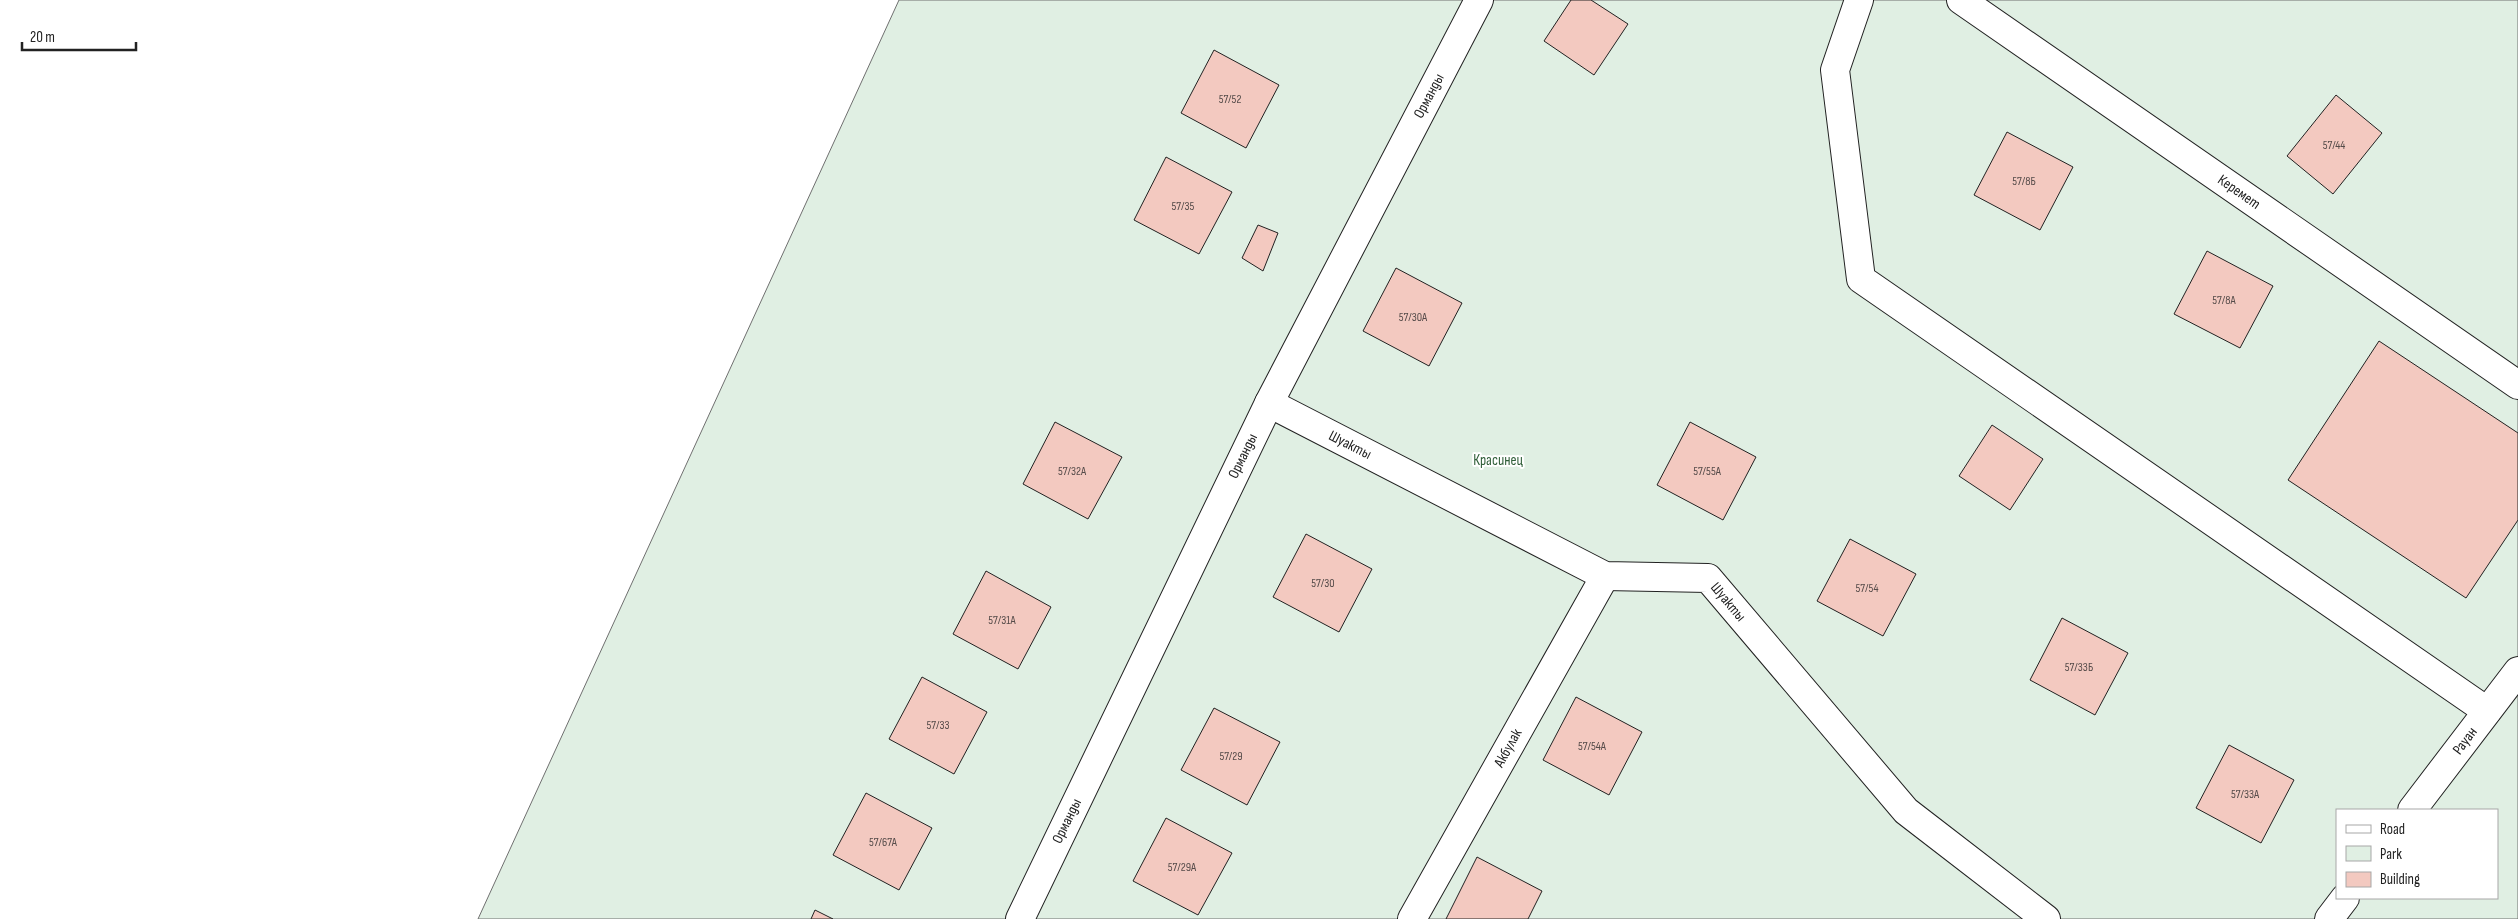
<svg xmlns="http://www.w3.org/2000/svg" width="2518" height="919" font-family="'Sofia Sans Condensed',sans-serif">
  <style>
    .green { fill: #e0efe3; stroke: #6f6f6f; fill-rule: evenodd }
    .building { fill: #f3c9c0; stroke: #222 }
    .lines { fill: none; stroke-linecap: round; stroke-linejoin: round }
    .minor-casing { stroke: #222; stroke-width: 30 }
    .minor { stroke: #fff; stroke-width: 28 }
    .labels { text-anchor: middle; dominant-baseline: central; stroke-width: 4; stroke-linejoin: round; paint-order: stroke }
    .number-label { font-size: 12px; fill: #564c4a }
    .street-label { font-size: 15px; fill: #222; stroke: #fff }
    .park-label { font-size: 15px; fill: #2f5e38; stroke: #fff }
  </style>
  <rect width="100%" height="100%" fill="#fff"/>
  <path class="green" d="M899 0H2518V919H478ZM2337 810H2497V898H2337Z"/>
  <g class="building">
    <path d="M1571 0H1591L1628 24 1594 75 1544 41Z"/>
    <path d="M1214 50 1279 85 1246 148 1181 113Z"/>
    <path d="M2336 95 2382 133 2333 194 2287 156Z"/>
    <path d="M2007 132 2073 167 2040 230 1974 195Z"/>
    <path d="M1166 157 1232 192 1199 254 1134 220Z"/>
    <path d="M1258 225 1278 233 1263 271 1242 258Z"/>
    <path d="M2207 251 2273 286 2240 348 2174 314Z"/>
    <path d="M1396 268 1462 303 1429 366 1363 331Z"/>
    <path d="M2379 341 2518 433V520L2466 598 2288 480Z"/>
    <path d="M1055 422 1122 457 1088 519 1023 484Z"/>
    <path d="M1690 422 1756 457 1723 520 1657 485Z"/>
    <path d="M1992 425 2043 459 2010 510 1959 476Z"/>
    <path d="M1306 534 1372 569 1339 632 1273 597Z"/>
    <path d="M1850 539 1916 574 1883 636 1817 601Z"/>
    <path d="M986 571 1051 607 1018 669 953 634Z"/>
    <path d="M2062 618 2128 653 2095 715 2030 680Z"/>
    <path d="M922 677 987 712 954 774 889 739Z"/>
    <path d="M1576 697 1642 732 1609 795 1543 760Z"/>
    <path d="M1214 708 1280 742 1247 805 1181 770Z"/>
    <path d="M2229 745 2294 780 2261 843 2196 808Z"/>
    <path d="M866 793 932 828 899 890 833 855Z"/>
    <path d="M1166 818 1232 853 1198 915 1133 881Z"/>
    <path d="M1477 857 1542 891 1528 919H1446Z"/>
    <path d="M815 910 833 919H811Z"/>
  </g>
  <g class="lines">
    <g class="minor-casing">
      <g id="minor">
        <path d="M1859 0 1835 70 1861 279 2487 711"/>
        <path d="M1961 0 2518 385"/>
        <path d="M1269 403 1605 576 1708 578 1906 811 2046 919"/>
        <path d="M2412 810 2518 671"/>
        <path d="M1020 919 1269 403 1479 0"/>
        <path d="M1412 919 1605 576"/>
        <path d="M2329 919 2345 898"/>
      </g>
    </g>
    <use href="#minor" class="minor"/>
  </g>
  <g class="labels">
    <g class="number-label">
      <text x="1230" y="99">57/52</text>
      <text x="2334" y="145">57/44</text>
      <text x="2024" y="181">57/8Б</text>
      <text x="1183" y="206">57/35</text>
      <text x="2224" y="300">57/8А</text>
      <text x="1413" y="317">57/30А</text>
      <text x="1072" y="471">57/32А</text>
      <text x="1707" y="471">57/55А</text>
      <text x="1323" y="583">57/30</text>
      <text x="1867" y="588">57/54</text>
      <text x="1002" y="620">57/31А</text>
      <text x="2079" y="667">57/33Б</text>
      <text x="938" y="725">57/33</text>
      <text x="1592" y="746">57/54А</text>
      <text x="1231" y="756">57/29</text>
      <text x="2245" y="794">57/33А</text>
      <text x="883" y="842">57/67А</text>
      <text x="1182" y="867">57/29А</text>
    </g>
    <g class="street-label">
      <text transform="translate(1429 96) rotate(-62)">Орманды</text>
      <text transform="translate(2239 192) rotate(35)">Керемет</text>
      <text transform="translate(1350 445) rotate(27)">Шуакты</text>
      <text transform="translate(1243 456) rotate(-64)">Орманды</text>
      <text transform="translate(1728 602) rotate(50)">Шуакты</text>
      <text transform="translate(2465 741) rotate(-53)">Рауан</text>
      <text transform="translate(1508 748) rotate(-61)">Акбулак</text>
      <text transform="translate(1067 821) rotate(-64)">Орманды</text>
    </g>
    <g class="park-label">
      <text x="1498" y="460">Красинец</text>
    </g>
  </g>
  <rect x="2336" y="809" width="162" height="90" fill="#ffffff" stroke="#a7a7a7"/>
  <rect x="2346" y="825" width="25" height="8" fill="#ffffff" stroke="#a7a7a7"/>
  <text x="2380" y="834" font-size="15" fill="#222222">Road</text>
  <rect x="2346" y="846" width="25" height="15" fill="#e0efe3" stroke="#a7a7a7"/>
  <text x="2380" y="859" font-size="15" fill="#222222">Park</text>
  <rect x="2346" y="872" width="25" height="15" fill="#f3c9c0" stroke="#a7a7a7"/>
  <text x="2380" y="884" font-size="15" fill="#222222">Building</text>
  <path d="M22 42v8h114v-8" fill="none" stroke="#222222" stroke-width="2.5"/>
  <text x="30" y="42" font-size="15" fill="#222222" stroke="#ffffff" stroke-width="4" paint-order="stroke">20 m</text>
</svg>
